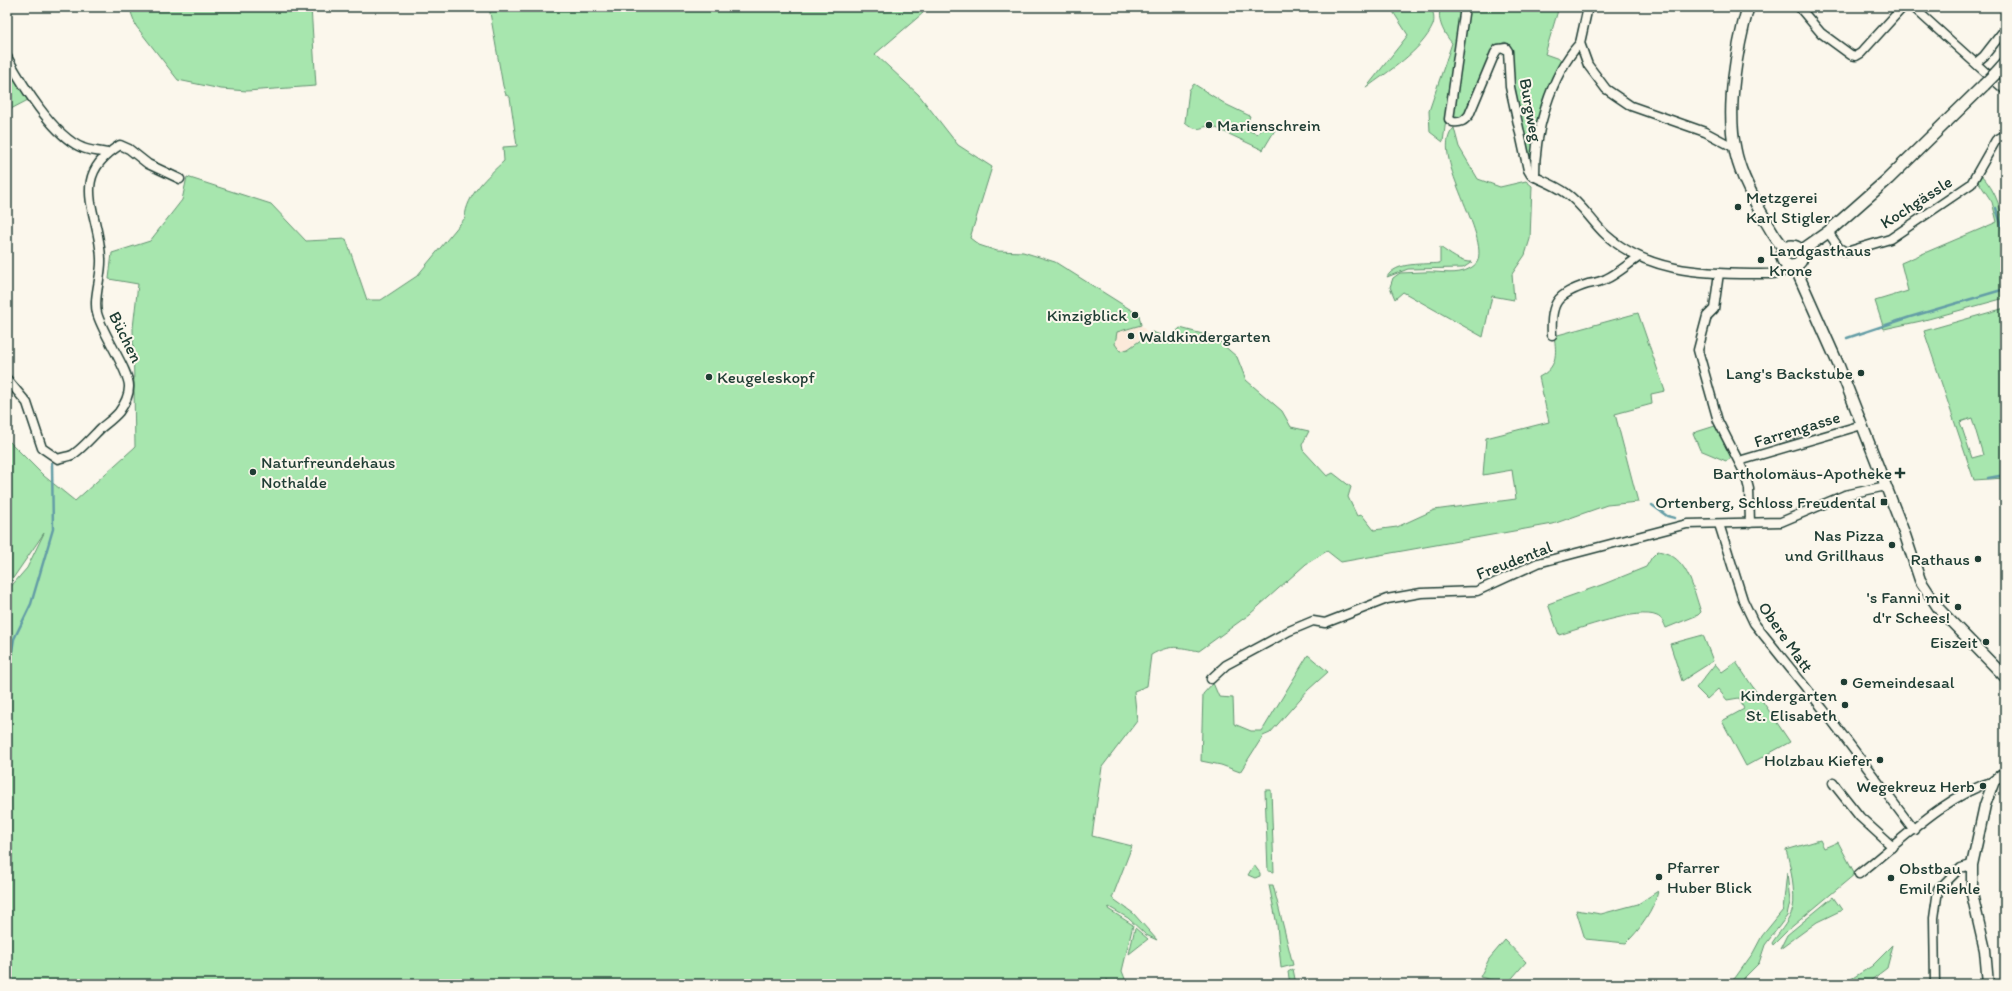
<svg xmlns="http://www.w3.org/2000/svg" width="2012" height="991" font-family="Itim,sans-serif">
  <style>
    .built { fill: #fceada }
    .green { fill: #a7e6ae; stroke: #639271; fill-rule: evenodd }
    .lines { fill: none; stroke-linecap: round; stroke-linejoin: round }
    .stream { stroke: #649da6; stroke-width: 2.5 }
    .minor-casing { stroke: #1f3d34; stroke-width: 11 }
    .tertiary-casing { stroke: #1f3d34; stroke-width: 13 }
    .secondary-casing { stroke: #1f3d34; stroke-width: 14 }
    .minor { stroke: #fbf7ec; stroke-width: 8 }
    .tertiary { stroke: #fbf7ec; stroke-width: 10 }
    .secondary { stroke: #fbf7ec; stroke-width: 11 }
    .secondary-bridge-casing { stroke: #1f3d34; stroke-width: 14; stroke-linecap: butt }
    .secondary-bridge { stroke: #fbf7ec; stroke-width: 11 }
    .poi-dot { fill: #1f3d34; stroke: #fbf7ec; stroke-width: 1.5 }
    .labels { text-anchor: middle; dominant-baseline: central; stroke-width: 4; stroke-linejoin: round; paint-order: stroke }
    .street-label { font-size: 17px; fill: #1f3d34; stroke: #fbf7ec }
    .poi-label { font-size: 17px; fill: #1f3d34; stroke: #fbf7ec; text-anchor: end }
  </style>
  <rect width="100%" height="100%" fill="#fbf7ec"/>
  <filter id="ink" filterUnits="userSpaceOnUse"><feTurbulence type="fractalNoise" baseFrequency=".025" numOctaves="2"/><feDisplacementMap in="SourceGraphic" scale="8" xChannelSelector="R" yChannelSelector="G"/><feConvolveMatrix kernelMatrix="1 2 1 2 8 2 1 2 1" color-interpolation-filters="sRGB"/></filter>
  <g filter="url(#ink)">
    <path class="built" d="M1141 325 1148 333 1128 349 1120 351 1115 344 1117 331Z"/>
    <g class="green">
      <path d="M129 7H311L316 86 247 91 221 89 178 80 136 26Z"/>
      <path d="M489 7H915L923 13 875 54 919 95 958 145 992 167 970 238 979 245 997 251 1023 252 1055 262 1136 313 1139 315 1141 325 1117 332 1115 344 1120 351 1128 349 1152 332 1169 338 1180 328 1214 337 1237 357 1246 380 1282 411 1291 427 1309 431 1302 445 1303 450 1327 476 1333 473 1351 487 1348 497 1357 516 1362 515 1374 530 1397 527 1434 510 1516 499 1512 470 1483 475 1486 438 1549 422 1539 377C1557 368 1557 354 1554 336L1638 313 1665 391 1651 394 1652 404 1615 414 1638 502 1607 505 1553 524 1341 562 1327 551 1306 564 1250 614 1199 651C1178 647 1170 644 1151 655L1147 686 1134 691 1137 721 1102 767 1092 836 1132 846 1112 898 1133 913 1157 940 1146 935 1128 918 1109 907 1108 909 1133 925 1122 971 1127 984H1110L1107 979 1106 984H1048L1047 982 1017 981 1016 984H7V591L27 568 44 533 7 587V439L44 476 75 501 135 447 133 328 138 284 109 279 112 253 150 241 182 200 187 177 271 204 306 241 346 239 367 300H381L417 276 465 218C466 195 488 176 504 161L503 147 517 146 510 97 506 95 503 86Z"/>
      <path d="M1390 7H1432C1433 13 1435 19 1433 25 1422 51 1387 72 1366 88L1408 35Z"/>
      <path d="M1441 7H1461L1443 142 1430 132 1429 111 1452 43C1444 34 1436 19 1441 7Z"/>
      <path d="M1468 7H1559L1545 54 1562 60 1550 86 1533 169 1530 167 1512 85 1508 44 1505 42 1495 47 1465 115 1456 119 1453 117Z"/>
      <path d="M7 65 28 100 7 111Z"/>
      <path d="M1194 84 1227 105 1250 116 1245 129 1257 134 1269 123 1278 125 1263 150 1214 127C1201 123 1201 136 1185 122L1189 90Z"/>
      <path d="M1454 128 1459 147 1478 179 1500 187 1526 181 1532 186 1530 239 1525 255 1512 274 1514 300 1492 296 1483 337 1403 292 1395 299 1390 287 1393 278 1400 273C1408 273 1416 272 1424 272 1437 271 1451 275 1464 271 1469 269 1476 266 1478 260 1487 229 1428 153 1454 128Z"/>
      <path d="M1981 175C2012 207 2005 258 2005 298L1921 321 1884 329 1875 301 1908 291 1901 263 1997 222 1992 202 1978 181Z"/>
      <path d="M1440 247C1450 254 1461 263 1472 262L1463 268 1408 269 1387 277C1396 261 1424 265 1440 263Z"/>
      <path d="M2005 308V478L1974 480 1924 331ZM1972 418 1983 455 1972 458 1960 422Z"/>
      <path d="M1715 426 1731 454 1730 459 1726 461 1700 450 1693 433Z"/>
      <path d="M1658 551C1688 556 1692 586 1701 612L1698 615 1666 628C1664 623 1662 618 1657 616 1638 607 1579 629 1559 635L1548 604 1604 584 1646 567 1652 557Z"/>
      <path d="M1703 635 1713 661 1682 681 1670 644Z"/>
      <path d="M1308 655 1328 672 1308 690 1270 733 1263 736 1240 772 1221 765 1201 761 1203 694 1213 683 1219 697 1233 698 1234 724 1251 731H1262Z"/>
      <path d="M1736 662 1790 742 1746 766 1722 721 1744 709 1739 698 1727 700 1718 689 1707 699 1696 688 1715 664 1722 672Z"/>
      <path d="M1265 790H1271L1274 872 1268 871Z"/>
      <path d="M1820 840 1824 848 1838 842 1855 874 1788 930 1773 945 1772 943 1774 940C1781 930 1790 920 1793 908 1796 895 1790 862 1786 850Z"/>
      <path d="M1254 865 1260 873V876L1255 878 1248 875Z"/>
      <path d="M1787 872 1790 902 1787 916 1765 945 1759 963 1738 984H1727L1735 978 1753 953 1762 936 1783 910Z"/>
      <path d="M1269 885H1273L1293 965 1281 968 1277 925Z"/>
      <path d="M1658 891C1655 909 1639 931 1626 943L1585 939 1576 910 1601 914 1638 904Z"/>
      <path d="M1833 897 1842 910 1817 922 1780 949 1787 935Z"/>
      <path d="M1135 928 1148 939 1129 954Z"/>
      <path d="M1505 940 1526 962 1507 984 1480 977 1489 959Z"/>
      <path d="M1893 945 1887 968 1870 981 1873 984H1843L1872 966Z"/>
      <path d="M1293 969 1296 984H1290L1288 972Z"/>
    </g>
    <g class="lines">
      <g class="stream">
        <path d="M1996 208 2005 236"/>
        <path d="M1847 338 1910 317 2005 289"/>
        <path d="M1988 478 2005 475"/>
        <path d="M1652 505 1667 516 1675 518"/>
        <path d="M7 662 11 657 14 639 31 604 53 529 52 463"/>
      </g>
      <g class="minor-casing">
        <g id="minor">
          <path d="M1465 7 1449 119 1453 122C1461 123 1464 121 1469 115L1495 53 1498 49 1506 48 1508 51 1510 87 1528 170 1531 175C1543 181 1555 185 1566 193 1582 204 1592 222 1606 235 1646 271 1701 274 1752 274 1763 274 1787 276 1792 265"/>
          <path d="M1588 7 1580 43 1588 65 1606 89 1631 106 1705 132 1735 148"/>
          <path d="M1799 7 1821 33 1851 55 1856 56 1861 53 1903 7"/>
          <path d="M1913 7 2005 90"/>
          <path d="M7 57C22 84 54 137 83 148 90 151 99 151 107 153"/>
          <path d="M1977 62 1984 56 2005 29"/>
          <path d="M1535 177C1534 134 1550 76 1580 43"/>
          <path d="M1828 232 1839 248 1846 252 1890 239 1971 184 1996 140 2005 135"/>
          <path d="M1719 273 1714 309 1707 316 1698 350 1718 421 1745 474 1749 489 1750 523"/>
          <path d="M1552 335C1550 302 1557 294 1588 284 1594 283 1600 282 1606 279 1617 274 1628 264 1639 257"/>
          <path d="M7 379 27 403 42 448 58 459C62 457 68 457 72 455 80 451 94 435 101 428 107 423 114 418 119 412 124 405 129 396 129 387 130 372 102 333 97 313 93 297 102 276 101 259 100 213 67 178 120 145L129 149 148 164 180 179"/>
          <path d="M1739 461 1862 425"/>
          <path d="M1719 524 1743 600 1754 623 1823 709 1914 830"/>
          <path d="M1211 679 1226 665 1289 631 1313 621 1325 623 1387 599 1421 593 1477 591 1538 563 1687 524 1781 522 1845 495 1886 486"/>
          <path d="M1833 783 1860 817 1893 847"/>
          <path d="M1859 874C1900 842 1944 796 1994 781"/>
          <path d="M1935 984 1934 918 1938 890 1960 868 1972 865"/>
        </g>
      </g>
      <g class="tertiary-casing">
        <g id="tertiary">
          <path d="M1794 265 1839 366 1905 535 1920 580 1939 609 2005 677"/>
          <path d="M1988 984 1985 950 1972 894V865L1985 805 1994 781 2005 773"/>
        </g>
      </g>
      <g class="secondary-casing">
        <g id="secondary">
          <path d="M1748 7C1737 47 1726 107 1735 149 1739 171 1750 191 1760 211 1768 224 1774 238 1785 249"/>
          <path d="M1996 73 2005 63"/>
          <circle cx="1792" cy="256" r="10"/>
          <path d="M1801 251 1828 232 1888 179 1984 85"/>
        </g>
      </g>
      <use href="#minor" class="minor"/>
      <use href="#tertiary" class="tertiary"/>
      <use href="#secondary" class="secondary"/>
      <g class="secondary-bridge-casing">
        <path id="secondary-bridge" d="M1984 85 1996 73"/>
      </g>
      <use href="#secondary-bridge" class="secondary-bridge"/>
    </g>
  </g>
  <g class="poi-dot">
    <circle cx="1209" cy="125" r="4"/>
    <circle cx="1738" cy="207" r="4"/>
    <circle cx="1761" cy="260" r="4"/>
    <circle cx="1135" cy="315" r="4"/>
    <circle cx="1131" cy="336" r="4"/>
    <circle cx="1861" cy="373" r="4"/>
    <circle cx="709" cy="377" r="4"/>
    <circle cx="253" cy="472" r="4"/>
    <path d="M1898 467h4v4h4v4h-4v4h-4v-4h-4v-4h4z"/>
    <rect x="1880" y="498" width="8" height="8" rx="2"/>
    <circle cx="1892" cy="545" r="4"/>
    <circle cx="1978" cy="559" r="4"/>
    <circle cx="1958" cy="607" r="4"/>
    <circle cx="1986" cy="642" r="4"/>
    <circle cx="1844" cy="682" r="4"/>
    <circle cx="1845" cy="705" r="4"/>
    <circle cx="1880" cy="760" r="4"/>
    <circle cx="1983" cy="786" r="4"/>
    <circle cx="1659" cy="877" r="4"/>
    <circle cx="1891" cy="878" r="4"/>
  </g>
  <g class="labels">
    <g class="street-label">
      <text transform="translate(1531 110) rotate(80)">Burgweg</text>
      <text transform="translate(1916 202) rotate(-33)">Kochgässle</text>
      <text transform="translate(126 337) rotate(64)">Büchen</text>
      <text transform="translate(1797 429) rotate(-17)">Farrengasse</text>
      <text transform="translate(1514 560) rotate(-21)">Freudental</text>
      <text transform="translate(1786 637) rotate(55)">Obere Matt</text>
    </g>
    <g class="poi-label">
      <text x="1217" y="125" text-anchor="start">Marienschrein</text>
      <text x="1746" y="197" text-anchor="start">Metzgerei<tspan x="1746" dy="20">Karl Stigler</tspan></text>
      <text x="1769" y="250" text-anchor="start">Landgasthaus<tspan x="1769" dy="20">Krone</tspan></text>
      <text x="1127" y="315">Kinzigblick</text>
      <text x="1139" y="336" text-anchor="start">Waldkindergarten</text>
      <text x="1853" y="373">Lang's Backstube</text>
      <text x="717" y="377" text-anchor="start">Keugeleskopf</text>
      <text x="261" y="462" text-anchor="start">Naturfreundehaus<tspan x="261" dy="20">Nothalde</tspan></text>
      <text x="1892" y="473">Bartholomäus-Apotheke</text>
      <text x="1876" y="502">Ortenberg, Schloss Freudental</text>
      <text x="1884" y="535">Nas Pizza<tspan x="1884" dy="20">und Grillhaus</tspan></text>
      <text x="1970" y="559">Rathaus</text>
      <text x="1950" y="597">'s Fanni mit<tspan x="1950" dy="20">d'r Schees!</tspan></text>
      <text x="1978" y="642">Eiszeit</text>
      <text x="1852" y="682" text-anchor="start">Gemeindesaal</text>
      <text x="1837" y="695">Kindergarten<tspan x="1837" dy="20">St. Elisabeth</tspan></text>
      <text x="1872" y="760">Holzbau Kiefer</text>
      <text x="1975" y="786">Wegekreuz Herb</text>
      <text x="1667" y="867" text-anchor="start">Pfarrer<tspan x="1667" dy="20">Huber Blick</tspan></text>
      <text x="1899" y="868" text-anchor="start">Obstbau<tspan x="1899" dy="20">Emil Riehle</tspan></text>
    </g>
  </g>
  <rect width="2012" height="991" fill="none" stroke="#fbf7ec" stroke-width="24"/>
  <rect x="12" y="12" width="1988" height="967" fill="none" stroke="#1f3d34" stroke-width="1.5" filter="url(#ink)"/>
</svg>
